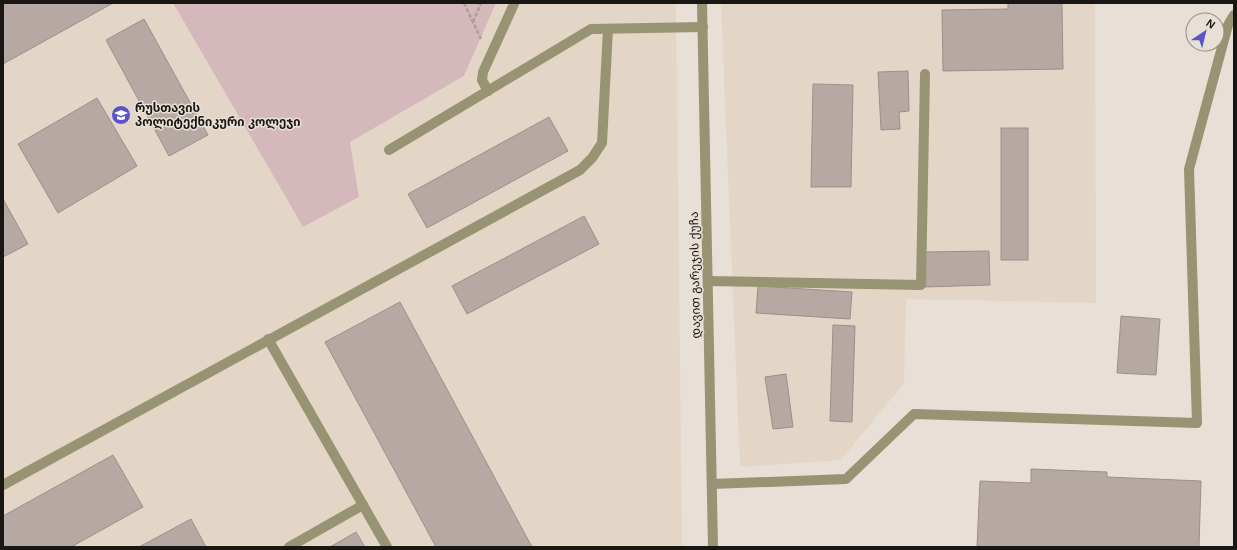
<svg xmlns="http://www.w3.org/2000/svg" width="1237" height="550" font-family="Helvetica,'Noto Sans Georgian',sans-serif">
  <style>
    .built { fill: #e4d6c6 }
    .green { fill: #d5b8bb }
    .building { fill: #b6a9a4; stroke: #9c8f8b }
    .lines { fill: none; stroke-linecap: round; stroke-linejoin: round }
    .path { stroke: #a8a099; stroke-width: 2.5; stroke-dasharray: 4 2; stroke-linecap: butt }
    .service { stroke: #989372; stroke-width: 10 }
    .minor { stroke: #989372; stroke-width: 10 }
    .labels { text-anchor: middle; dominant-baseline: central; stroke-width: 3; stroke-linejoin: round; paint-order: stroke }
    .poi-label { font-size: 12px; font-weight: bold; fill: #191613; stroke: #e8dfd6; text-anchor: start }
    .street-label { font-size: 12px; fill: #191613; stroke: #e8dfd6 }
  </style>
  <rect width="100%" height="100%" fill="#e8dfd6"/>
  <g class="built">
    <path d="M3 3H173L303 227 359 197 350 142 464 76 496 3H676L682 547H3Z"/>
    <path d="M721 3H1095L1096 303 906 299 904 383 841 460 740 467Z"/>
  </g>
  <path class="green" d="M173 3H496L464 76 350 142 359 197 303 227Z"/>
  <g class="building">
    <path d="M3 3H113L3 64Z"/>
    <path d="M1008 3H1062L1063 69 943 71 942 10 1008 9Z"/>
    <path d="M144 19 208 135 169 156 106 40Z"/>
    <path d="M908 71 909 111 899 112 900 129 881 130 878 72Z"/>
    <path d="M813 84 853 85 851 187H811Z"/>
    <path d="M97 98 137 166 58 213 18 144Z"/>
    <path d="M549 117 568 151 427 228 408 194Z"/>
    <rect x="1001" y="128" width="27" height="132"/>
    <path d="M3 199 28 244 3 257Z"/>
    <path d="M584 216 599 244 467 314 452 286Z"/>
    <path d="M989 251 990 285 925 287 924 252Z"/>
    <path d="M758 286 852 292 850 319 756 313Z"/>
    <path d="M400 302 532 547H436L325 342Z"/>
    <path d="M1121 316 1160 319 1156 375 1117 373Z"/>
    <path d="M833 325 855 326 852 422 830 421Z"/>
    <path d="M786 374 793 427 773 429 765 377Z"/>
    <path d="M113 455 143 507 71 547H3V516Z"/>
    <path d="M1031 469 1107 472V477L1201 481 1199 547H977L980 481 1031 483Z"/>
    <path d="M191 519 206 547H139Z"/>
    <path d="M356 532 365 547H330Z"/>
  </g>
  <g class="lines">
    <g class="path">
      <path d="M464 3 481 39"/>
      <path d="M473 22 481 3"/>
    </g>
    <g class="service">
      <path d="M488 91 482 80 483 72 514 4"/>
      <path d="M389 150 591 29 703 27"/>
      <path d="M708 281 921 285 925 74"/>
      <path d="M268 339 387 547"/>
      <path d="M712 484 846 479 914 414 1197 423 1189 169 1228 25 1234 15"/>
      <path d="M3 485 580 170 592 158 602 143 608 29"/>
      <path d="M289 547 363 505"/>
    </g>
    <path class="minor" d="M702 3 713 547"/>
  </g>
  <defs>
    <g id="university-disc" transform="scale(1)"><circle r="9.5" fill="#5a53cb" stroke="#e8dfd6"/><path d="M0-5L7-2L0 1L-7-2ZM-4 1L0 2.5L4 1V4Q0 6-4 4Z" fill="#fff"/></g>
  </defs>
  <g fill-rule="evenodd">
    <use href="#university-disc" x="121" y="115"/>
  </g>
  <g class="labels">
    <g class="poi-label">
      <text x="135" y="108">რუსთავის<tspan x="135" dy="14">პოლიტექნიკური კოლეჯი</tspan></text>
    </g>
    <g class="street-label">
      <text transform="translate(695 275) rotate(-91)">დავით გარეჯის ქუჩა</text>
    </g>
  </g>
  <rect width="1237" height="550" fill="none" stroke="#191613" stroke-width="8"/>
  <g transform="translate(1205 32) rotate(35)"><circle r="19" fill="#e8dfd6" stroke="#958f88"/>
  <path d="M0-3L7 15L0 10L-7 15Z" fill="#5a53cb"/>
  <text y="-6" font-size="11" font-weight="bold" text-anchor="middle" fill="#191613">N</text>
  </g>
</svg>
